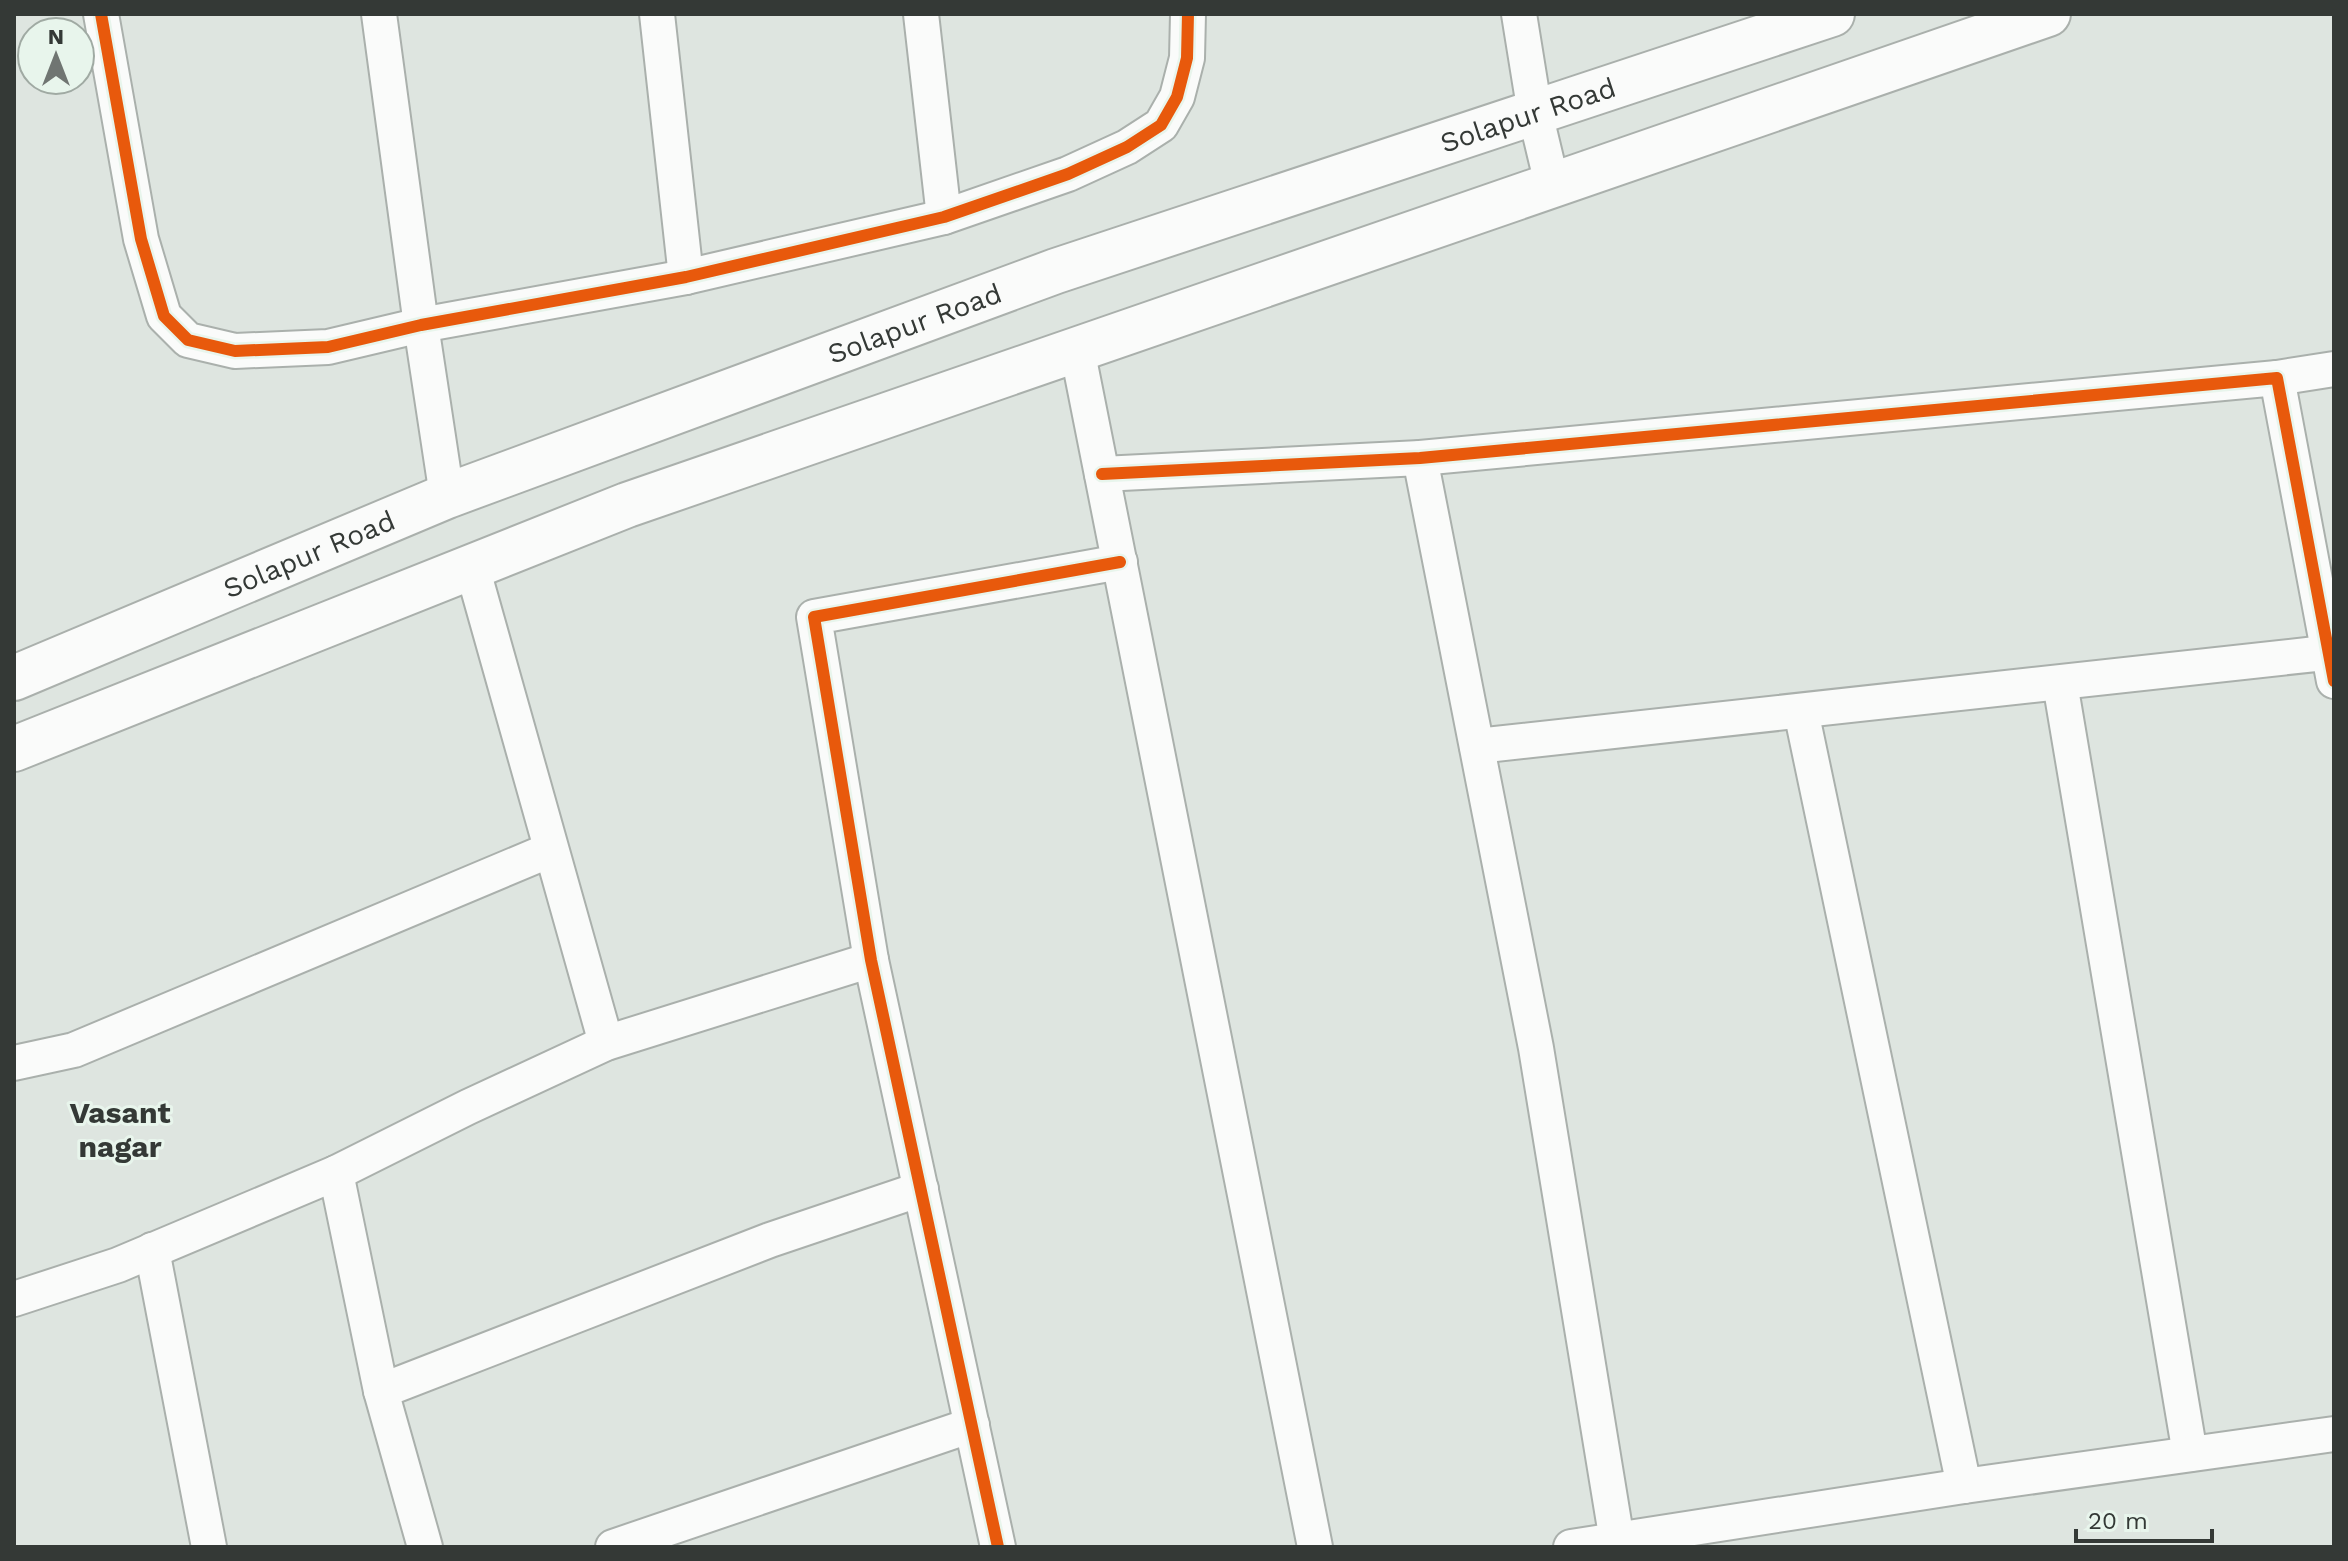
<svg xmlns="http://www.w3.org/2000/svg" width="2348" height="1561" font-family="'Work Sans',sans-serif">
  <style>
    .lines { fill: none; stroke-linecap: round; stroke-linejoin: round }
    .minor-casing { stroke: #aab0ac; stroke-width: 38 }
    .primary-casing { stroke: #aab0ac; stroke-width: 48 }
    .minor { stroke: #fafbfa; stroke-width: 34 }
    .primary { stroke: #fafbfa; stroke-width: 44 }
    .cycleway-casing { stroke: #e8f5ec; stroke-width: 17 }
    .cycleway { stroke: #e8590c; stroke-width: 12 }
    .labels { text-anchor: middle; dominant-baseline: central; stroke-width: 6; stroke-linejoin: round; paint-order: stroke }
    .street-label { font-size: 28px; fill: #343936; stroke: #e8f5ec }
    .neighbourhood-label { font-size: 30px; font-weight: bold; fill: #343936; stroke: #e8f5ec }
  </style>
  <rect width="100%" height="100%" fill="#dee5e0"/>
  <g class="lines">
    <g class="minor-casing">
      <g id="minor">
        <path d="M101 14 141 239 164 316 188 340 235 351 328 347 421 325 686 277 944 217 1068 174 1127 147 1161 125 1177 97 1187 58 1188 14"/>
        <path d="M379 14 421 325 447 496"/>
        <path d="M657 14 686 277"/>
        <path d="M921 14 944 217"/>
        <path d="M1519 14 1535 113 1552 184"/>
        <path d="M1077 349 1315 1547"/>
        <path d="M2277 378 2334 369"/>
        <path d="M1420 458 1536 1048 1618 1547"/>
        <path d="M1102 474 1420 458 2277 378 2334 681"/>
        <path d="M472 567 606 1043"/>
        <path d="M2060 683 2190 1454"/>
        <path d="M1801 711 1964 1486"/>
        <path d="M1477 746 2334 652"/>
        <path d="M14 1063 74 1050 550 850"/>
        <path d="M336 1173 381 1391 425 1547"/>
        <path d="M152 1250 209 1547"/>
        <path d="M14 1299 118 1265 336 1173 468 1107 606 1043 871 960"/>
        <path d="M381 1391 770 1240 921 1189"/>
        <path d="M613 1547 972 1425"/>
        <path d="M998 1547 871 960 814 617 1120 562"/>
        <path d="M1571 1547 1964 1486 2334 1434"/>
      </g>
    </g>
    <g class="primary-casing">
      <g id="primary">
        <path id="s1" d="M14 678 447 496 1056 271 1832 14"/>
        <path d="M14 749 627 505 2048 14"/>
      </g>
    </g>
    <use href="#minor" class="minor"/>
    <use href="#primary" class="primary"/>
    <g class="cycleway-casing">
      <g id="cycleway">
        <path d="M101 14 141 239 164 316 188 340 235 351 328 347 421 325 686 277 944 217 1068 174 1127 147 1161 125 1177 97 1187 58 1188 14"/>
        <path d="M1102 474 1420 458 2277 378 2334 681"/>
        <path d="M998 1547 871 960 814 617 1120 562"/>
      </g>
    </g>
    <use href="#cycleway" class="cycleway"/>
  </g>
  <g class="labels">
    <g class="street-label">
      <text stroke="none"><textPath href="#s1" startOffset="1616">Solapur Road</textPath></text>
      <text stroke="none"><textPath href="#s1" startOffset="968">Solapur Road</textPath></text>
      <text stroke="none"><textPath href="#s1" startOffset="320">Solapur Road</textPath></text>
    </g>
    <g class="neighbourhood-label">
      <text x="120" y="1112">Vasant<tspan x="120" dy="34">nagar</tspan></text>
    </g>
  </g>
  <rect width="2348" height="1561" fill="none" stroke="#343936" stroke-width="32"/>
  <g transform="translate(56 56)"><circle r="38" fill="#e8f5ec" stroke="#a0aaa3" stroke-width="2"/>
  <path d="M0-6L14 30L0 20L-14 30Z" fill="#707572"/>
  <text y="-12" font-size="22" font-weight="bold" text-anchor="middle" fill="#343936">N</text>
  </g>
  <path d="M2076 1529v12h136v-12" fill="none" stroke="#343936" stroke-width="4"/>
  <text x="2088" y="1529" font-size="24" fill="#343936" stroke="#e8f5ec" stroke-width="6" paint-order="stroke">20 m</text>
</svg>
